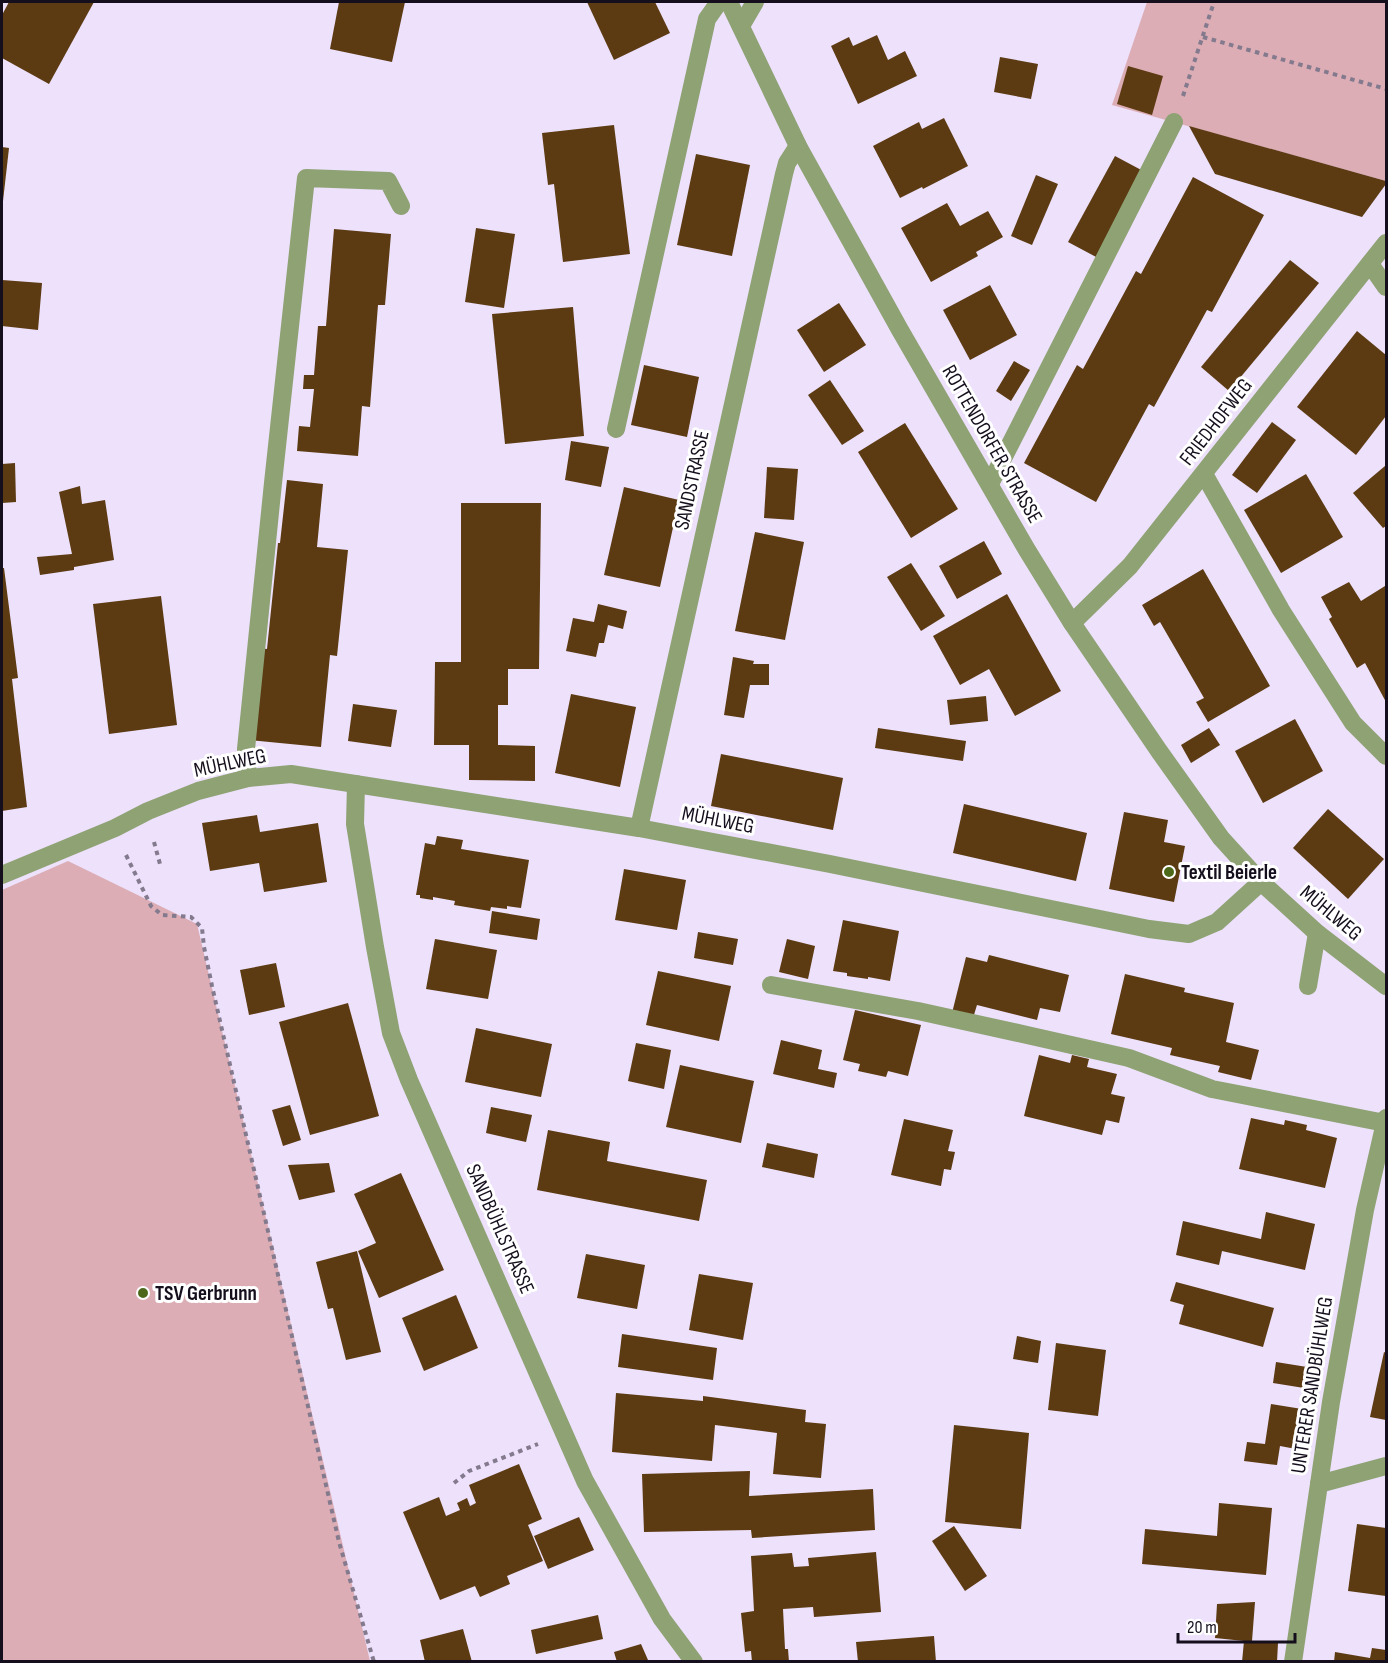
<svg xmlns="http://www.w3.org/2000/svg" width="1388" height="1663" font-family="'Sofia Sans Condensed',sans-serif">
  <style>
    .green { fill: #dcadb5 }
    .building { fill: #5c3a12 }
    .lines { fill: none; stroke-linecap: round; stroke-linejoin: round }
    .path { stroke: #837a8e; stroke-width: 4; stroke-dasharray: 4.5 4.5; stroke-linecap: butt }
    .minor { stroke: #8ea274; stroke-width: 18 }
    .poi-dot { fill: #4e681b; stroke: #fff; stroke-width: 2 }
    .labels { text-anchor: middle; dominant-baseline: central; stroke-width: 6; stroke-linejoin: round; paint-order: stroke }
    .street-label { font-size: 21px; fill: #150e1c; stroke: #fff }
    .poi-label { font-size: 21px; font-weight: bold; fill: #150e1c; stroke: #fff; text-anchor: start }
  </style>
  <rect width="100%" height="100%" fill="#ede1fb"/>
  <g class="green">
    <path d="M1147 2H1386V181L1112 105Z"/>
    <path d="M68 861 197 924 370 1661H2V890Z"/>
  </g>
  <g class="building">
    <path d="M9 2H94L49 84 2 58V15Z"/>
    <path d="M339 2H405L392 62 330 49Z"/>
    <path d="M587 2H655L670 33 614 60Z"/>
    <path d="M877 35 888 60 905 51 917 76 858 104 831 46 849 37 853 46Z"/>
    <path d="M1000 57 1038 64 1031 99 994 92Z"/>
    <path d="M1128 66 1163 76 1152 115 1117 104Z"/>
    <path d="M944 118 968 166 923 189 922 187 900 198 873 146 919 122 922 129Z"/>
    <path d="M614 125 630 254 563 262 554 184 548 185 542 133Z"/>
    <path d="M1189 126 1386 181V184L1362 217 1215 174Z"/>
    <path d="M2 147 9 148 3 201H2Z"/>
    <path d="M696 154 750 165 732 256 677 245Z"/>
    <path d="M1115 156 1145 172 1098 258 1068 242Z"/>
    <path d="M1036 175 1058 184 1032 245 1011 236Z"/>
    <path d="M1193 177 1264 215 1212 312 1207 310 1154 407 1149 404 1096 502 1024 463 1077 365 1083 369 1136 271 1141 274Z"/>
    <path d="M947 203 960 226 988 211 1003 237 976 252 978 256 931 282 901 228Z"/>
    <path d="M476 228 515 234 504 308 465 302Z"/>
    <path d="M334 229 391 234 385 305H378L370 407 362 406 358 456 297 451 299 426 310 427 314 389H303L304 375H314L318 326H326Z"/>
    <path d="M1290 260 1319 283 1229 391 1201 367Z"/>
    <path d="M2 280 42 283 38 330 2 326Z"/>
    <path d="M990 285 1017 335 970 360 943 310Z"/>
    <path d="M839 303 866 345 824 372 797 330Z"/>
    <path d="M573 307 584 436 505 444 492 314Z"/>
    <path d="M1357 331 1386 355V416L1356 455 1297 407Z"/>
    <path d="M1014 361 1030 370 1011 401 996 391Z"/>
    <path d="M644 365 699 377 687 437 631 425Z"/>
    <path d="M830 380 864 431 842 445 808 395Z"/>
    <path d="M1272 422 1296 440 1257 493 1232 475Z"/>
    <path d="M905 423 958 509 911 538 858 452Z"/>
    <path d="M571 441 609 447 601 487 565 480Z"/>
    <path d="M15 463 16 502 2 503V464Z"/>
    <path d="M1385 466 1386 526 1383 528 1353 493Z"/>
    <path d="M767 467 798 469 794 520 764 518Z"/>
    <path d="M1306 474 1343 537 1281 573 1244 510Z"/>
    <path d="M287 480 323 484 317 547 348 550 337 656 330 655 321 747 250 740 259 648 267 649 278 543H280Z"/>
    <path d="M80 486 82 504 105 500 114 560 74 567V570L40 575 37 557 72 554 59 492Z"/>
    <path d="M624 487 679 500 660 587 604 575Z"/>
    <path d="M461 503H541L539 669H508V705H498V745L535 746V781L469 780V745H434L435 662H461Z"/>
    <path d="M755 532 804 542 785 640 735 631Z"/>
    <path d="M984 541 1002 574 957 599 939 566Z"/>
    <path d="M911 563 945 616 921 631 887 577Z"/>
    <path d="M2 568H4L18 678 12 679 27 807 2 811Z"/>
    <path d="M1203 569 1270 686 1208 722 1196 702 1204 698 1160 622 1154 626 1142 605Z"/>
    <path d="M1349 582 1361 601 1385 586 1386 588V702L1365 663 1357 668 1329 619 1332 617 1321 597Z"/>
    <path d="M1007 594 1061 691 1015 716 989 669 960 685 933 636Z"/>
    <path d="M161 596 177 725 109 734 93 604Z"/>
    <path d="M598 604 627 611 623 629 608 625 604 643H599L596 657 566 651 573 618 594 622Z"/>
    <path d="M733 657 754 661 753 664H769V685H750L744 718 724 715Z"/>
    <path d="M571 694 636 707 620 787 555 773Z"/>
    <path d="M986 696 988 721 950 725 947 700Z"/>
    <path d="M353 704 397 710 391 747 348 741Z"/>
    <path d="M1295 719 1323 771 1263 803 1235 751Z"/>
    <path d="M878 728 966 741 963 761 875 748Z"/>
    <path d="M1209 728 1220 745 1191 763 1181 745Z"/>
    <path d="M721 754 843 778 833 830 711 806Z"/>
    <path d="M964 804 1087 833 1076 881 953 853Z"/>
    <path d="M1328 809 1384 859 1348 899 1293 848Z"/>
    <path d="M1124 812 1168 820 1164 842 1185 846 1174 902 1109 889Z"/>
    <path d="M257 815 260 832 318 823 327 882 264 892 259 863 210 871 202 823Z"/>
    <path d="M437 836 463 840 461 849 529 860 521 908 507 906V909L491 907 490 911 454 905 455 901 433 897V900L420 898V895H416L425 843 435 845Z"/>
    <path d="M624 869 686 880 677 930 615 920Z"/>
    <path d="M492 911 540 919 537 940 489 933Z"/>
    <path d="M843 920 899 931 890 981 868 977V979L847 976V973L833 971Z"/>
    <path d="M698 932 738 939 733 965 694 958Z"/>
    <path d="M435 939 497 950 488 999 426 989Z"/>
    <path d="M787 939 815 946 808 979 779 972Z"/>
    <path d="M989 955 1069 975 1060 1012 1040 1008 1037 1020 977 1005 973 1018 952 1013 966 957 987 962Z"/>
    <path d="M276 963 285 1007 249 1015 240 970Z"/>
    <path d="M658 971 731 986 719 1041 646 1025Z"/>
    <path d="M1125 974 1185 988 1184 992 1234 1003 1226 1042 1259 1050 1251 1080 1218 1072 1220 1066 1170 1055 1172 1048 1111 1034Z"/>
    <path d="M348 1003 379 1116 310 1135 279 1022Z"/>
    <path d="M855 1010 921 1025 908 1076 888 1071 886 1077 858 1071 860 1064 843 1060Z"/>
    <path d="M476 1028 552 1044 541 1097 465 1082Z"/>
    <path d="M781 1040 822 1050 818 1069 837 1073 834 1088 773 1074Z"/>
    <path d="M636 1043 671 1050 664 1089 628 1081Z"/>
    <path d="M1039 1055 1070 1063 1072 1055 1089 1059 1087 1067 1117 1074 1111 1094 1125 1097 1119 1123 1106 1120 1102 1135 1024 1116Z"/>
    <path d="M680 1065 754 1081 741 1143 666 1127Z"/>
    <path d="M290 1105 301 1140 283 1146 272 1110Z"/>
    <path d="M491 1107 532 1115 526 1142 486 1133Z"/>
    <path d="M1251 1118 1284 1125 1285 1120 1307 1125 1306 1130 1337 1138 1325 1188 1239 1169Z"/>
    <path d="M904 1119 953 1130 948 1151 955 1152 951 1170 944 1169 941 1186 891 1175Z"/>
    <path d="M548 1130 610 1142 607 1161 707 1180 699 1221 537 1190Z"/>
    <path d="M767 1143 818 1154 814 1178 762 1167Z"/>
    <path d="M329 1163 335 1192 299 1200 288 1165Z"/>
    <path d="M401 1173 444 1270 379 1298 358 1251 376 1243 354 1194Z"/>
    <path d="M1266 1212 1315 1224 1305 1270 1222 1251 1219 1265 1176 1255 1183 1221 1261 1239Z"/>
    <path d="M357 1251 381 1352 346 1360 333 1308 328 1309 316 1262Z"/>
    <path d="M586 1254 645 1265 637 1309 577 1298Z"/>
    <path d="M699 1274 753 1283 743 1340 689 1330Z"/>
    <path d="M1176 1282 1274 1308 1263 1347 1179 1324 1184 1305 1170 1301Z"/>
    <path d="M456 1295 478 1348 424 1371 402 1318Z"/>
    <path d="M622 1334 717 1348 713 1380 618 1367Z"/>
    <path d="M1017 1336 1041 1341 1038 1363 1013 1359Z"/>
    <path d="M1056 1343 1106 1350 1098 1416 1048 1410Z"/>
    <path d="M1384 1352 1386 1353V1420L1370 1417Z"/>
    <path d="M1276 1362 1307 1367 1304 1388 1273 1383Z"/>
    <path d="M616 1393 703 1401V1396L718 1398 806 1410 805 1422 826 1424 821 1478 773 1474 777 1433 715 1425 712 1461 612 1452Z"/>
    <path d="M1271 1404 1302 1409 1296 1449 1280 1446 1277 1465 1244 1461 1247 1442 1265 1444Z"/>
    <path d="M954 1425 1029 1433 1021 1529 945 1522Z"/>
    <path d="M519 1464 542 1519 528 1525 543 1561 507 1576 510 1584 480 1597 475 1586 440 1600 403 1512 439 1497 446 1516 460 1510 457 1503 467 1498 470 1506 476 1503 469 1485Z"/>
    <path d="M750 1471 749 1496 873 1489 875 1530 752 1538 751 1530 644 1532 642 1474Z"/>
    <path d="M1219 1503 1272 1508 1266 1575 1142 1564 1145 1529 1217 1536Z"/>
    <path d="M579 1517 594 1550 548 1569 534 1536Z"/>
    <path d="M1357 1524 1386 1528V1596L1348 1591Z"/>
    <path d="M954 1526 987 1576 965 1591 932 1541Z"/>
    <path d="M876 1552 881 1612 814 1617 813 1607 783 1609 785 1649H788L789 1662H752L751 1651 745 1652 741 1613 754 1611 751 1556 792 1553 794 1567 809 1566 808 1558Z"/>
    <path d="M1255 1602 1252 1641 1278 1643 1277 1662H1242L1244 1641 1215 1638 1217 1604Z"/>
    <path d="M598 1615 603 1639 536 1654 531 1630Z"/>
    <path d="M463 1629 472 1662H425L420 1640Z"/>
    <path d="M934 1636 936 1662H858L856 1642Z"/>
    <path d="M641 1644 648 1660 640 1662H617L614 1652Z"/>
    <path d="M1372 1648 1386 1650V1662H1334L1335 1652 1370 1658Z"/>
  </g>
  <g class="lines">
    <g class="path">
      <path d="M1203 37 1386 89"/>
      <path d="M1183 96 1214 2"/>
      <path d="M154 842 160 864"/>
      <path d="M126 855 151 906 162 915 191 917 202 928 204 947 212 986 339 1542 374 1662"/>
      <path d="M454 1483 469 1471 538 1444"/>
    </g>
    <g class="minor">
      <path d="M729 2 798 146 900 330 1027 550 1072 623 1159 751 1221 838 1261 882 1317 933 1386 986"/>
      <path d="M741 26 755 2"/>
      <path d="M1370 264 1386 287"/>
      <path d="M616 429 707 19 719 2"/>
      <path d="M1204 474 1281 610 1353 723 1386 756"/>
      <path d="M990 484 1174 122"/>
      <path d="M1072 623 1130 566 1386 243"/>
      <path d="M248 778 246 749 273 483 306 178 388 181 401 206"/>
      <path d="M356 784 355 824 375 947 391 1033 409 1080 585 1481 662 1619 694 1662"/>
      <path d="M639 828 784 174 787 163 798 146"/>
      <path d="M2 875 115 828 148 811 198 791 248 778 291 774 639 828 830 864 1149 929 1189 934 1217 922 1261 882"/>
      <path d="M771 985 918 1011 1027 1035 1129 1058 1212 1089 1385 1123"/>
      <path d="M1308 986 1317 933"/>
      <path d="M1319 1484 1386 1466"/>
      <path d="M1293 1662 1331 1402 1365 1210 1386 1118"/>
    </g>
  </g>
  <g class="poi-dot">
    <circle cx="1169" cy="872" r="6"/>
    <circle cx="143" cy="1293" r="6"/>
  </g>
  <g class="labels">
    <g class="street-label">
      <text transform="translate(1216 422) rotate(-52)">FRIEDHOFWEG</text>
      <text transform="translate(992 444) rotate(60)">ROTTENDORFER STRASSE</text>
      <text transform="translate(692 480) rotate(-78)">SANDSTRASSE</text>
      <text transform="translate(230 763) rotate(-12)">MÜHLWEG</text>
      <text transform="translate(718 820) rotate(11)">MÜHLWEG</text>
      <text transform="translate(1331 913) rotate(40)">MÜHLWEG</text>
      <text transform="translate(500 1229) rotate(66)">SANDBÜHLSTRASSE</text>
      <text transform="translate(1312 1385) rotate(-81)">UNTERER SANDBÜHLWEG</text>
    </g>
    <g class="poi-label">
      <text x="1181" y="872">Textil Beierle</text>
      <text x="155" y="1293">TSV Gerbrunn</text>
    </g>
  </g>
  <rect width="1388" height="1663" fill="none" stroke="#150e1c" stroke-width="6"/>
  <path d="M1178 1633v9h117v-9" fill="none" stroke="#150e1c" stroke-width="3"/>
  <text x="1187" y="1633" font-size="18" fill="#150e1c" stroke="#ffffff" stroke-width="4.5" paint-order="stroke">20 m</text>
</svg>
